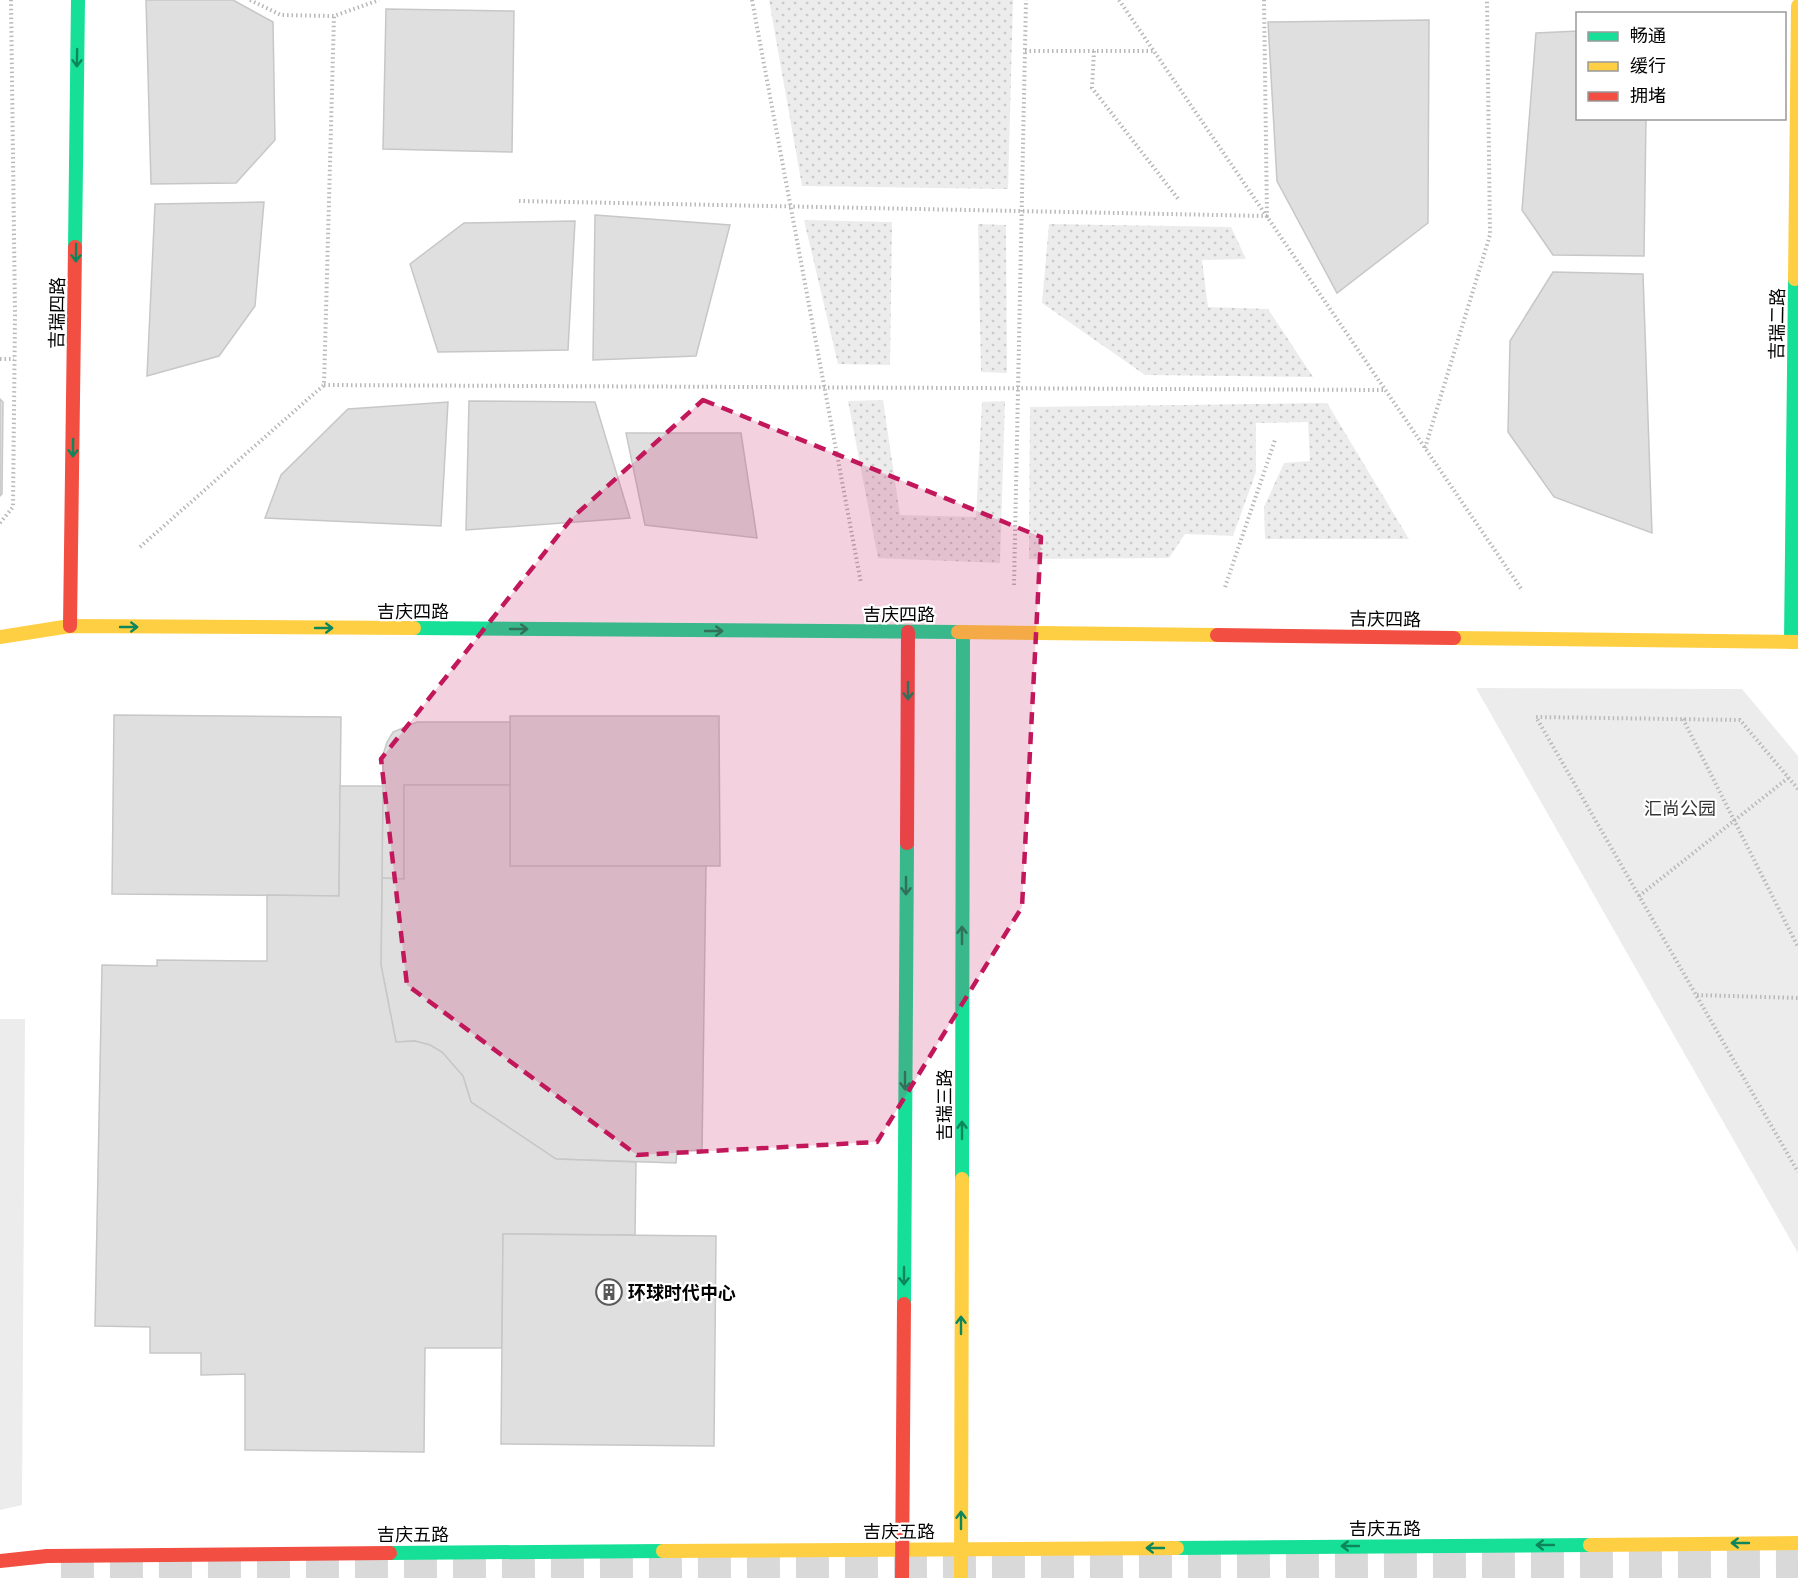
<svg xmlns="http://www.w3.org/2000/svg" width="1798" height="1578" font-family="'Work Sans','Noto Sans SC',sans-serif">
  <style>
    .grass { fill: url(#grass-dots) }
    .park { fill: #ececec }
    .building { fill: #dfdfdf; stroke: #c7c7c7; stroke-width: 1.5 }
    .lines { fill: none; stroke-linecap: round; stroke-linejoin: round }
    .secondary-tunnel { stroke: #d9d9d9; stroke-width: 33; stroke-dasharray: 33 16; stroke-linecap: butt }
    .path { stroke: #b9b9b9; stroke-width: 4; stroke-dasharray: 1.5 3; stroke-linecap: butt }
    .fast { stroke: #16e098; stroke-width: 14 }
    .slow { stroke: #ffcf43; stroke-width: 14 }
    .jam { stroke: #f24e42; stroke-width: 14 }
    .oneway { stroke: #0d865b }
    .marked { fill: #c2185b; fill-opacity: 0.2; stroke: #c2185b; stroke-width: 4.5; stroke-dasharray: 12 8; stroke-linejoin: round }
    .labels { text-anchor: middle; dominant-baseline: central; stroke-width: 4.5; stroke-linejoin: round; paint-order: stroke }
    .street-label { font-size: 18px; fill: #000; stroke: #fff }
    .park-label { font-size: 18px; fill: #333; stroke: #fff }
    .poi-label { font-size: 18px; font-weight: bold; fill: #000; stroke: #fff; text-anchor: start }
  </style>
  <defs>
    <pattern id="grass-dots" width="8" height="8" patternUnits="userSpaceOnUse" patternTransform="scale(1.5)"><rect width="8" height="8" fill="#ececec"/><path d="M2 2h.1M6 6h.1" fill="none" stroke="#c9c9c9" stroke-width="1.8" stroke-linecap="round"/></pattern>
  </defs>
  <rect width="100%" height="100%" fill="#fff"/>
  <g class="grass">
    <path d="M769 0H1013L1008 189 802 186Z"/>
    <path d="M804 220 892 222 890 365 838 364Z"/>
    <path d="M978 224 1006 225 1007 373 981 372Z"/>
    <path d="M1049 224 1231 227 1246 259 1202 260 1208 307 1268 309 1313 377 1145 375 1042 303Z"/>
    <path d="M883 400 900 515 976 517 982 402 1005 401 1000 563 878 558 848 401Z"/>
    <path d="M1327 403 1409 539H1265L1264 507 1284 463 1310 461 1308 422 1256 423V472L1233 536 1185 534 1169 558 1029 559 1030 407Z"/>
  </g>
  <g class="park">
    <path d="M1476 688 1742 689 1798 756V1253Z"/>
    <path d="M0 1019H25L22 1505 0 1510Z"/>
  </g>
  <g class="building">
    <path d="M146 0H233L273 22 275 140 236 183 151 184Z"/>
    <path d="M386 9 514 11 512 152 383 149Z"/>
    <path d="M1429 20 1428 223 1337 293 1277 181 1268 22Z"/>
    <path d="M1578 31V118H1646L1644 256 1553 255 1522 210 1536 33Z"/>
    <path d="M264 202 255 306 219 356 147 376 155 204Z"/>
    <path d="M595 215 730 225 696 356 593 360Z"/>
    <path d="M575 221 568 350 438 352 410 264 464 223Z"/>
    <path d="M1553 272 1643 274 1652 533 1554 497 1508 432 1510 341Z"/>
    <path d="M0 399 3 402 2 494 0 496Z"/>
    <path d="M469 401 595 402 630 518 466 530Z"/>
    <path d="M448 402 441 526 265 518 281 475 348 409Z"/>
    <path d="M626 433H741L757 538 645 525Z"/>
    <path d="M114 715 341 717 339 896 112 894Z"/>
    <path d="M510 716H719L720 866H510Z"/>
    <path d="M417 722H510V785H404V879L382 878 383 755 387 742 393 732Z"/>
    <path d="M404 785H510V866H706L702 1150 677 1151 676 1163 556 1159 471 1102 463 1076 442 1052 430 1045 415 1041 396 1042 381 965 382 878 404 879Z"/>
    <path d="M340 786H383L381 965 396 1042 415 1041 430 1045 442 1052 463 1076 471 1102 556 1159 636 1162 635 1235 503 1234 502 1348H425L424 1452 245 1450V1374L201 1375V1353H150V1327L95 1326 102 965 157 966V960L267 961V895L339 896Z"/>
    <path d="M503 1234 716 1236 714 1446 501 1444Z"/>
  </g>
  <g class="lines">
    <path class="secondary-tunnel" d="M61 1578 1798 1566"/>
    <g class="path">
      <path d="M250 0 281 15 334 16 379 0"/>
      <path d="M752 0 861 583"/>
      <path d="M1119 0 1522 590"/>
      <path d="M1025 51H1153"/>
      <path d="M1094 51 1092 88 1179 200"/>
      <path d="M519 201 1267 216 1264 0"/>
      <path d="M0 359H14"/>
      <path d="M324 385 1385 390"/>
      <path d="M1425 448 1490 235 1487 0"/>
      <path d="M0 523 13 507 15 315 11 0"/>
      <path d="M140 547 324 385 334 16"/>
      <path d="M1014 585 1026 0"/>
      <path d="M1225 587 1275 440"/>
      <path d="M1683 719 1798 947"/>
      <path d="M1798 789 1740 720 1536 717 1798 1172"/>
      <path d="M1639 896 1788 778"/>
      <path d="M1697 995 1798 998"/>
    </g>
    <g class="fast">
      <path d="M75 247 78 0"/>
      <path d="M414 628 958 632"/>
      <path d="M1791 642 1795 279"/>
      <path d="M962 1179 963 632"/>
      <path d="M904 1304 907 843"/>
      <path d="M1177 1548 1590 1545"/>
      <path d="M390 1553 663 1551"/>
    </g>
    <g class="slow">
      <path d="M1795 279 1798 6"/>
      <path d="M958 632 1217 635"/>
      <path d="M0 637 70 626 414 628"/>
      <path d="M1454 638 1798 642"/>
      <path d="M1590 1545 1798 1543"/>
      <path d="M663 1551 1177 1548"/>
      <path d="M961 1578 962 1179"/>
    </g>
    <g class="jam">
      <path d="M70 626 75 247"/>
      <path d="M1217 635 1454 638"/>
      <path d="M907 843 908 632"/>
      <path d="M0 1561 47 1556 390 1553"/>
      <path d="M902 1578 904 1304"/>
    </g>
  </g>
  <defs><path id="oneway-shaft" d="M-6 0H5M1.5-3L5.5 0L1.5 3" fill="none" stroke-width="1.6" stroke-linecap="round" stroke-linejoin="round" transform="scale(1.5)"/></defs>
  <g class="oneway">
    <use href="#oneway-shaft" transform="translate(77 58) rotate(91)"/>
    <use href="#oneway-shaft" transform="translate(76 253) rotate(91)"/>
    <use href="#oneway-shaft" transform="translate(73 448) rotate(91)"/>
    <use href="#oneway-shaft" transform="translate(129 627)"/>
    <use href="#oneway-shaft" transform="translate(324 628)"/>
    <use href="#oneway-shaft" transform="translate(519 629)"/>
    <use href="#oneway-shaft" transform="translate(714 631)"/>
    <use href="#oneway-shaft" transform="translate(908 691) rotate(90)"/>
    <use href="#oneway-shaft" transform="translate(906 886) rotate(90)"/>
    <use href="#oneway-shaft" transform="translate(962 935) rotate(-90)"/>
    <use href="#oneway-shaft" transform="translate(905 1081) rotate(90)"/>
    <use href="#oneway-shaft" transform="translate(962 1130) rotate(-90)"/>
    <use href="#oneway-shaft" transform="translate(904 1276) rotate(90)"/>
    <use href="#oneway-shaft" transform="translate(961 1325) rotate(-90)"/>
    <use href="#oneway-shaft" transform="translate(961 1520) rotate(-90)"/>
    <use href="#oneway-shaft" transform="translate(1740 1543) rotate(180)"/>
    <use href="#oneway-shaft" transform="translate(1545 1545) rotate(180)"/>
    <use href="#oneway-shaft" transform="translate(1350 1546) rotate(180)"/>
    <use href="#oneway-shaft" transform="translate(1155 1548) rotate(180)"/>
  </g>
  <path class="marked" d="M703 400 1041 537 1022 907 877 1142 637 1155 407 985 381 759 572 518Z"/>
  <defs>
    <g id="building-ring" transform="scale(1.35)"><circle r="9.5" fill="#fff" stroke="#595959" stroke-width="1.5"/><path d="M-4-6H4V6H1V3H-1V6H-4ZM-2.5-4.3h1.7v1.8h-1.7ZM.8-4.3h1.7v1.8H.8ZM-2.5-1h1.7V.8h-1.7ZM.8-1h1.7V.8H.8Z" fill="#595959"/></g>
  </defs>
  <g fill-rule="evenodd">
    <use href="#building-ring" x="609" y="1292"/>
  </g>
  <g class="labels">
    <g class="street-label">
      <text transform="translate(57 313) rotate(-89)">吉瑞四路</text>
      <text transform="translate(1777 324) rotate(-89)">吉瑞二路</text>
      <text x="413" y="611">吉庆四路</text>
      <text x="899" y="614">吉庆四路</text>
      <text transform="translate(1385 619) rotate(1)">吉庆四路</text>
      <text transform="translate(944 1105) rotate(-90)">吉瑞三路</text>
      <text x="1385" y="1528">吉庆五路</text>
      <text x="899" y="1531">吉庆五路</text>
      <text x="413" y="1534">吉庆五路</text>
    </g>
    <g class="park-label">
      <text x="1680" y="808">汇尚公园</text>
    </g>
    <g class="poi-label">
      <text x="628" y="1292">环球时代中心</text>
    </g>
  </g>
  <rect x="1576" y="12" width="210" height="108" fill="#ffffff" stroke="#999999" stroke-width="1.5"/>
  <rect x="1588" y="32" width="30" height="9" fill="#16e098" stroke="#999999" stroke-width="1.5"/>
  <text x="1630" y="42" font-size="18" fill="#000000">畅通</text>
  <rect x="1588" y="62" width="30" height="9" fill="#ffcf43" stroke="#999999" stroke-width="1.5"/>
  <text x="1630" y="72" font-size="18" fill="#000000">缓行</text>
  <rect x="1588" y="92" width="30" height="9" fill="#f24e42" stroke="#999999" stroke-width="1.5"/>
  <text x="1630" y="102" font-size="18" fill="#000000">拥堵</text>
</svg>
